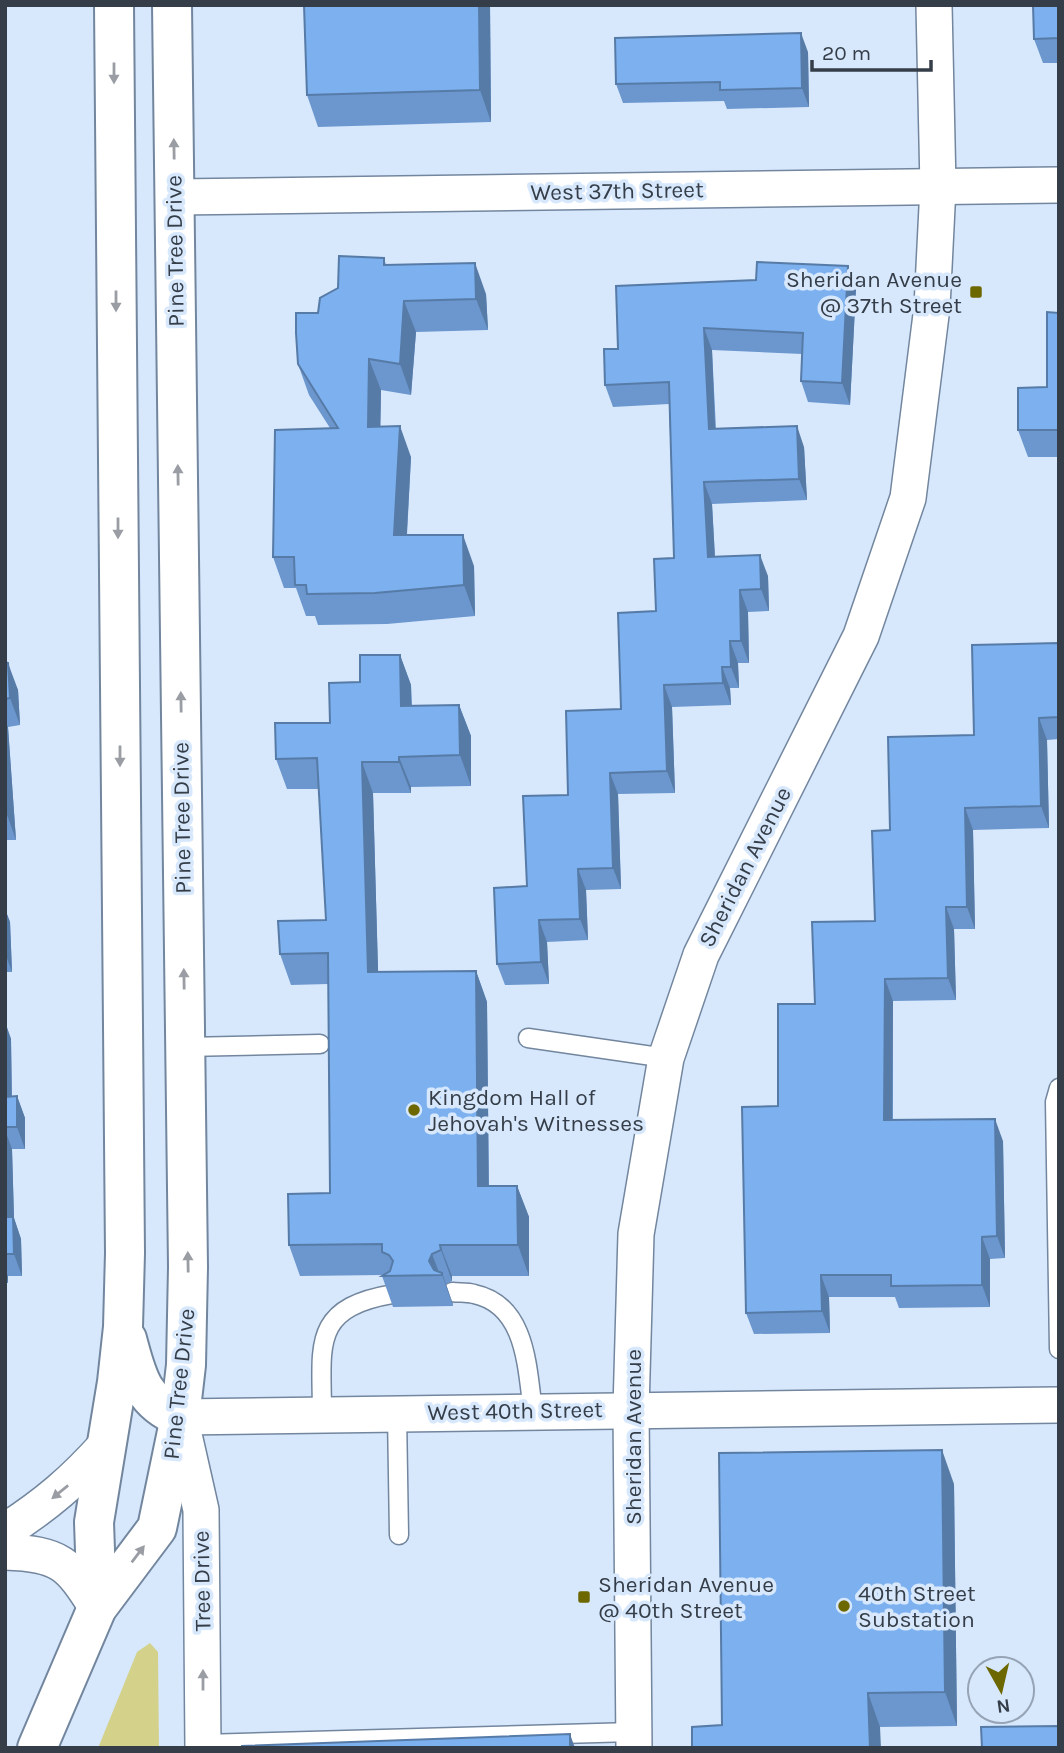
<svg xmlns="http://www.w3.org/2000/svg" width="1064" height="1753" font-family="Karla,sans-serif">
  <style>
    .green { fill: #d4d18b }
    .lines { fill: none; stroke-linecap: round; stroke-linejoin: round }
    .service-casing { stroke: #72869e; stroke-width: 21 }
    .minor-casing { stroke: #72869e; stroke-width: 38 }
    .secondary-casing { stroke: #72869e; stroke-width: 42 }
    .service { stroke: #fff; stroke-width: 18 }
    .minor { stroke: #fff; stroke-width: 35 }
    .secondary { stroke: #fff; stroke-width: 38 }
    .wall { fill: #6b97ce }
    .shaded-wall { fill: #577ba7 }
    .building { fill: #7cb0ef; stroke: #577ba7; stroke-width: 2 }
    .oneway { fill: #9a9ea4 }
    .poi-dot { fill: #6d6700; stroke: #d7e8fd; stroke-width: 2.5 }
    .labels { text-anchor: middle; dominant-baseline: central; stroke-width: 7; stroke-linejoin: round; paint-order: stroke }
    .street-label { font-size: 23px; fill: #353e48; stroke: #d7e8fd }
    .poi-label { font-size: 23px; fill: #353e48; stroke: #d7e8fd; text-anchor: start }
  </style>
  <rect width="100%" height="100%" fill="#d7e8fd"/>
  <path class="green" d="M150 1643 158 1652 159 1748H98L137 1652Z"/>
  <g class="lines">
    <g class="service-casing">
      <g id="service">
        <path d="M528 1038 666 1058"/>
        <path d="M185 1047 320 1044"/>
        <path d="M1059 1088 1055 1102 1059 1349"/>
        <path d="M452 1292C459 1293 467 1292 474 1294 527 1305 527 1369 533 1411"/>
        <path d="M397 1414 399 1535"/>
        <path d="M322 1415C322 1346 310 1308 393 1294"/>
        <path d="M203 1744 633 1732"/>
      </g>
    </g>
    <g class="minor-casing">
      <g id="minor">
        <path d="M175 197 1059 185"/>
        <path d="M5 1531C46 1505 75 1480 107 1444"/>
        <path d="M5 1552C60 1554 69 1563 97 1608"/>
        <path d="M203 1748 201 1510 180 1417 1059 1405"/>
        <path d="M634 1748 631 1409 636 1234 666 1058 701 955 861 636 908 498 932 307 938 187 934 5"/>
      </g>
    </g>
    <g class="secondary-casing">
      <g id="secondary">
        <path d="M127 1339C137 1376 142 1402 180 1417"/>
        <path d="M97 1608 94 1522 117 1382 123 1327 125 1253 114 5"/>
        <path d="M37 1748 97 1608 157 1528 180 1417 186 1365 188 1267 172 5"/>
      </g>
    </g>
    <use href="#service" class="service"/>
    <use href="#minor" class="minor"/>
    <use href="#secondary" class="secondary"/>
  </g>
  <g class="wall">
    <path d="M490 5 491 122 318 127 307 95Z"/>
    <path d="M1059 5V63H1043L1034 39Z"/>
    <path d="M808 52 809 107 727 109 724 101 623 103 616 84Z"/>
    <path d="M384 258 386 265 486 294 488 330 416 332 411 395 381 390 380 427 411 457 407 535 474 566 475 616 387 624 318 625 315 616H306L296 588H284L273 557 330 428 309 395 298 364 318 313 338 288Z"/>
    <path d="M1059 277V457H1028L1018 430 1047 387 1059 313Z"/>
    <path d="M856 288 850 405 808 402 801 381 802 354 712 350 716 429 804 447 807 500 712 504 715 556 768 576 769 611 748 612 749 663H738L739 688H730L731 705 672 707 675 793 618 794 621 889 586 890 588 940 547 942 549 984 505 985 497 964 527 886 568 795 621 709 674 558 669 404 613 407 605 385 618 349Z"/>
    <path d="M1059 644V739L1047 740 1049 828 973 830 975 929H954L956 1000 893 1001V1120L1003 1141 1005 1258 990 1259V1307L899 1308 895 1297H829L830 1333 754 1334 746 1313 778 1106 815 1004 875 921 890 830 974 735Z"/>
    <path d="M400 655 411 685 412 706 459 705 471 736V786L411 787V793H373L378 972 476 971 487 1002 489 1186H517L529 1217V1276H452V1281L446 1284 453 1306 393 1307 382 1276 383 1275 300 1276 289 1245 330 1193 328 984 291 985 280 954 326 920 319 789H287L276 759 330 723Z"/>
    <path d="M5 662 18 690 20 725 8 727 16 840H5Z"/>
    <path d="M5 909 10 922 12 972H5Z"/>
    <path d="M5 1022 11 1039 12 1097 17 1096 25 1118V1149H12L14 1218 21 1239 22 1276H8V1283H5Z"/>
    <path d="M954 1484 957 1726 880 1727 722 1725Z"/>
  </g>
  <g class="shaded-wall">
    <path d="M479 5H490L491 122 480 90Z"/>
    <path d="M801 33 808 52 809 107 802 88Z"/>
    <path d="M475 263 486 294 488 330 476 299Z"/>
    <path d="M848 266 856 288 850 405 842 383Z"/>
    <path d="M404 301 416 332 411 395 400 364Z"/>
    <path d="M704 328 712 350 716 451 709 429Z"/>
    <path d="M369 359 381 390 380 458 368 427Z"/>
    <path d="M400 426 411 457 405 566 394 535Z"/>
    <path d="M797 426 804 447 807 500 799 479Z"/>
    <path d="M704 482 712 504 716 578 708 557Z"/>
    <path d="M463 535 474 566 475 616 464 585Z"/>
    <path d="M760 555 768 576 769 611 761 589Z"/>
    <path d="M740 590 748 612 749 663 741 641Z"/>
    <path d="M730 641 738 663 739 688 731 667Z"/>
    <path d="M400 655 411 685 412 737 401 706Z"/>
    <path d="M8 663 18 690 20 725 10 698Z"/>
    <path d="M722 667 730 688 731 705 723 683Z"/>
    <path d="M664 685 672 707 675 793 667 771Z"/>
    <path d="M459 705 471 736V786L460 755Z"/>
    <path d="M1039 718 1047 740 1049 828 1041 806Z"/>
    <path d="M5 720 8 727 16 840 6 812 5 798Z"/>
    <path d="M399 757 411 787V793L399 762Z"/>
    <path d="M362 762 373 793 379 1003 368 972Z"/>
    <path d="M610 773 618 794 621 889 613 868Z"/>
    <path d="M965 808 973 830 975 929 967 907Z"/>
    <path d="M578 869 586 890 588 940 580 919Z"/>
    <path d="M946 907 954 929 956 1000 948 978Z"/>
    <path d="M5 909 10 922 12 972 5 953Z"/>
    <path d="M539 920 547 942 549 984 541 962Z"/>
    <path d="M476 971 487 1002 489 1217 478 1186Z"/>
    <path d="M885 979 893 1001 892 1142 884 1120Z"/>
    <path d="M5 1022 11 1039 12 1119 5 1101Z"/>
    <path d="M17 1096 25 1118V1149L17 1127Z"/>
    <path d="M995 1119 1003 1141 1005 1258 997 1236Z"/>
    <path d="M5 1130 12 1149 14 1218 21 1239 22 1276 14 1254 6 1217Z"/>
    <path d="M517 1186 529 1217V1276L518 1245Z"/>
    <path d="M982 1237 990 1259V1307L982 1285Z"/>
    <path d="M440 1245 452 1276V1281L441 1250Z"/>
    <path d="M432 1254 440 1275H435L429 1261Z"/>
    <path d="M5 1270 8 1276V1283L5 1275Z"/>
    <path d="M442 1273 453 1304V1306L442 1275Z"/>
    <path d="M821 1275 829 1297 830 1333 822 1311Z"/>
    <path d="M942 1450 954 1484 957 1726 945 1692Z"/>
    <path d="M868 1693 880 1727 881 1748H870Z"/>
    <path d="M570 1734 575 1748H570Z"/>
  </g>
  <g class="building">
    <path d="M304 5H479L480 90 307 95Z"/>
    <path d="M1033 5H1059V38L1034 39Z"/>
    <path d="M801 33 802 88 720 90V82L616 84 615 38Z"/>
    <path d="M339 256 384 258V265L475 263 476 299 404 301 400 364 369 359 368 427 400 426 394 535H463L464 585 375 593 307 594 306 585H295L294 557H273L275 430 338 428 298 364 296 333V313H318L320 298 338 288Z"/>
    <path d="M757 262 848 266 842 383 801 381 803 333 704 328 709 429 797 426 799 479 704 482 708 557 760 555 761 589 740 590 741 641H730L731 667H722L723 683 664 685 667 771 610 773 613 868 578 869 580 919 539 920 541 962 497 964 494 888 527 886 523 796 568 795 566 711 621 709 618 613 656 611 654 559 674 558 669 382 605 385 604 349H618L616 286 756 280Z"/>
    <path d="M1059 277V430H1018V388L1047 387V312L1059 313Z"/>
    <path d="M1058 643 1059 717 1039 718 1041 806 965 808 967 907H946L948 978 885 979 884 1120 995 1119 997 1236 982 1237V1285L891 1286V1275H821L822 1311 746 1313 742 1107 778 1106V1004H815L812 922 875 921 872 831 890 830 888 737 974 735 972 645Z"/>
    <path d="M360 655H400L401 706 459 705 460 755 399 757V762H362L368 972 476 971 478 1186H517L518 1245H440L441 1250 432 1254 429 1261 434 1270 442 1273V1275L382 1276 390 1271 393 1261 389 1255 382 1252V1244L289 1245 288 1194 330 1193 328 953 280 954 278 921 326 920 317 758 276 759 275 723H330L329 683 360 682Z"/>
    <path d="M5 662 8 663 10 698 5 699Z"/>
    <path d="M17 1096V1127H5V1097Z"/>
    <path d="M5 1181 6 1217H13L14 1254H5Z"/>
    <path d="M942 1450 945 1692 868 1693 870 1748H692V1727L722 1725 719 1453Z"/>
    <path d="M1059 1726V1748H982L981 1727Z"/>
    <path d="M570 1734V1748H242V1746Z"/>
  </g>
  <defs><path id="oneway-solid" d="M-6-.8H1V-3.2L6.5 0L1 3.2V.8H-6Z" transform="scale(1.75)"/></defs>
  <g class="oneway">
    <use href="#oneway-solid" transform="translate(114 73) rotate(90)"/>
    <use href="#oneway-solid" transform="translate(174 149) rotate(-91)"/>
    <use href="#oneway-solid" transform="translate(116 301) rotate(90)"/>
    <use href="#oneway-solid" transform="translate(178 475) rotate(-91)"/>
    <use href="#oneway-solid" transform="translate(118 528) rotate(90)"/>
    <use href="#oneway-solid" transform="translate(181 702) rotate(-91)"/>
    <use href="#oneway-solid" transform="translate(120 756) rotate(90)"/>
    <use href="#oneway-solid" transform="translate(184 979) rotate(-91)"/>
    <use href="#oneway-solid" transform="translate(188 1262) rotate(-91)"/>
    <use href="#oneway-solid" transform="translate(60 1492) rotate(141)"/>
    <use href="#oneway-solid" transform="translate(138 1554) rotate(-53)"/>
    <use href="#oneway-solid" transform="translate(203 1680) rotate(-90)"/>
  </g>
  <g class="poi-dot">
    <rect x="969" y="285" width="14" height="14" rx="3.5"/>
    <circle cx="414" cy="1110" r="7"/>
    <rect x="577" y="1590" width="14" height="14" rx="3.5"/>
    <circle cx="844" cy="1606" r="7"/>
  </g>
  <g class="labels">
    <g class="street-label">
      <text transform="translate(617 191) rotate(-1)">West 37th Street</text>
      <text transform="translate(175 251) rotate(-91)">Pine Tree Drive</text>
      <text transform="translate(182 818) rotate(-91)">Pine Tree Drive</text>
      <text transform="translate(745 867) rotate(-63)">Sheridan Avenue</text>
      <text transform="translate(179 1384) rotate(-84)">Pine Tree Drive</text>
      <text transform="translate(515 1411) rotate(-1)">West 40th Street</text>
      <text transform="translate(633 1437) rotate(-90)">Sheridan Avenue</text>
      <text transform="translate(202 1581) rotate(-91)">Tree Drive</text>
    </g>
    <g class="poi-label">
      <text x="962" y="279" text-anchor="end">Sheridan Avenue<tspan x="962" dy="26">@ 37th Street</tspan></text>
      <text x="428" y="1097">Kingdom Hall of<tspan x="428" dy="26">Jehovah's Witnesses</tspan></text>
      <text x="598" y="1584">Sheridan Avenue<tspan x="598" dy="26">@ 40th Street</tspan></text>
      <text x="858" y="1593">40th Street<tspan x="858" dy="26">Substation</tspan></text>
    </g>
  </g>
  <rect width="1064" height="1753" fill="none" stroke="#353e48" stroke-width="14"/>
  <g transform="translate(1001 1690) rotate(172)"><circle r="33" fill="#d7e8fd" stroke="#96a4b5" stroke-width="2"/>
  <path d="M0-5L12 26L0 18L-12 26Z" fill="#6d6700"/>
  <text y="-10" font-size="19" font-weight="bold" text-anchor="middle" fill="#353e48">N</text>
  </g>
  <path d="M812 60v10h119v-10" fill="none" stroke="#353e48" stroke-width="3.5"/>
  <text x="822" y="60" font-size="21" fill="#353e48" stroke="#d7e8fd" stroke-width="5" paint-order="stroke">20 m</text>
</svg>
